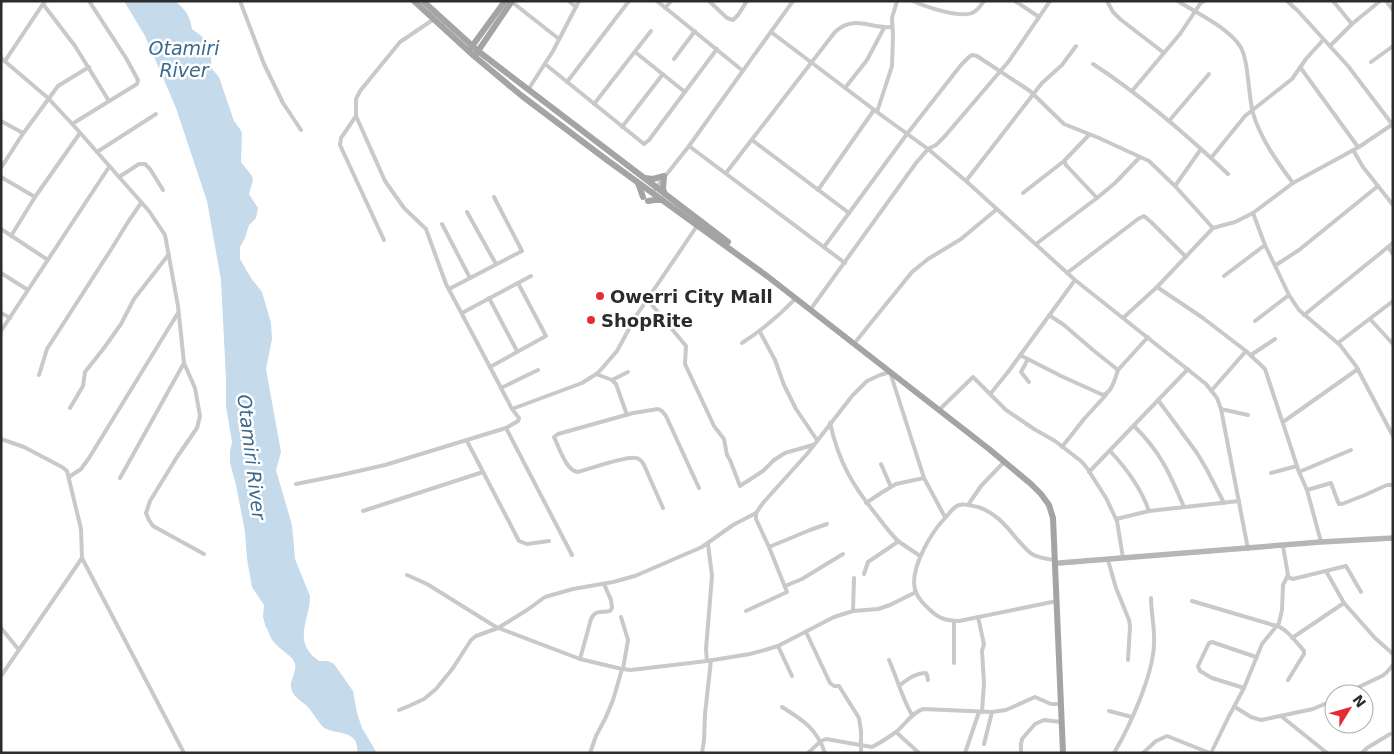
<svg xmlns="http://www.w3.org/2000/svg" width="1394" height="754" font-family="'DejaVu Sans',sans-serif">
  <style>
    .water { fill: #c5daeb }
    .lines { fill: none; stroke-linecap: round; stroke-linejoin: round }
    .street { stroke: #c9c9c9; stroke-width: 4 }
    .secondary { stroke: #b6b6b6; stroke-width: 5.5 }
    .primary { stroke: #a4a4a4; stroke-width: 6 }
    .poi-dot { fill: #e52c30; stroke: #fff; stroke-width: 2 }
    .labels { text-anchor: middle; dominant-baseline: central; stroke-width: 5; stroke-linejoin: round; paint-order: stroke }
    .poi-label { font-size: 18px; font-weight: bold; fill: #2c2c2c; stroke: #fff; text-anchor: start }
    .water-label { font-size: 19px; font-style: italic; fill: #3b698e; stroke: #fff }
  </style>
  <rect width="100%" height="100%" fill="#fff"/>
  <path class="water" d="M124 1H175C186 10 190 16 192 29 214 45 209 45 212 69L219 77 234 121 240 129 242 133 241 162 252 176 253 180 249 194 258 208 256 218 249 225 245 238 240 247V259L251 278 262 292 271 323 272 339 266 369 281 452 276 470 292 525 295 559 310 596C311 613 297 634 308 650 310 654 315 658 319 661H328L334 664 353 691 357 713 362 728 377 753H357C360 727 331 736 322 726 317 720 313 713 308 707 302 701 292 697 291 687 290 679 297 672 295 664 293 655 279 650 274 642 270 638 269 633 267 628H266L263 617 264 605 252 587 247 559 245 532 236 485 230 463V452L232 442 226 406V379L221 280 207 201 176 108 145 36Z"/>
  <g class="lines">
    <g class="street">
      <path d="M240 1 264 64 283 103 301 130"/>
      <path d="M569 1 576 7"/>
      <path d="M657 1 743 71"/>
      <path d="M709 1 727 18 733 20 738 15 747 1"/>
      <path d="M913 1C926 7 959 18 972 13 978 11 981 5 984 1"/>
      <path d="M1015 1 1039 17"/>
      <path d="M1107 1 1113 12 1120 19 1164 53"/>
      <path d="M1178 1C1198 14 1227 27 1240 46 1249 60 1248 96 1253 113 1260 138 1278 163 1293 183"/>
      <path d="M1287 1 1298 11 1348 66 1392 124"/>
      <path d="M1333 1 1352 24"/>
      <path d="M1386 1 1393 10"/>
      <path d="M1 2 2 1"/>
      <path d="M512 2 559 39"/>
      <path d="M43 4 75 46 109 101"/>
      <path d="M665 8 671 1"/>
      <path d="M771 32 877 112 928 149 966 181 1075 280 1206 384 1217 398 1221 409 1248 549"/>
      <path d="M1330 46 1352 24 1380 1"/>
      <path d="M635 52 685 92"/>
      <path d="M1 58 48 98 75 127 149 211 165 235 178 306 184 363 195 388 200 416 197 428 177 457 150 501 146 513 149 520 153 526 204 554"/>
      <path d="M674 59 695 31"/>
      <path d="M5 61 45 1"/>
      <path d="M1371 62 1393 46"/>
      <path d="M545 64 644 144 649 140 717 49"/>
      <path d="M1093 64C1142 96 1186 134 1228 174"/>
      <path d="M1300 67 1358 147"/>
      <path d="M567 82 629 1"/>
      <path d="M845 88 867 60 884 28"/>
      <path d="M528 90 553 51 579 1"/>
      <path d="M1132 91 1180 34 1200 4 1204 1"/>
      <path d="M594 104 651 31"/>
      <path d="M877 112 892 66 893 36 892 18 897 1"/>
      <path d="M356 116 341 138 340 145 384 240"/>
      <path d="M1 121 23 133"/>
      <path d="M1169 121 1209 74"/>
      <path d="M72 124 137 84 138 80 126 58 89 1"/>
      <path d="M622 127 663 74"/>
      <path d="M1089 135 1064 161 1066 165 1097 198"/>
      <path d="M752 140 849 213"/>
      <path d="M689 146 845 263"/>
      <path d="M1353 150 1363 167 1393 205"/>
      <path d="M97 152 156 114"/>
      <path d="M1211 158 1245 116 1292 79 1306 59 1323 40"/>
      <path d="M1 168 22 135 58 86 89 67"/>
      <path d="M726 173 835 32C854 14 870 29 892 27"/>
      <path d="M1 177 35 197"/>
      <path d="M119 177 139 164H145L150 169 163 190"/>
      <path d="M966 181 1042 83 1062 65 1076 46"/>
      <path d="M1175 186 1201 149"/>
      <path d="M655 189 689 146 793 1"/>
      <path d="M818 190 874 110"/>
      <path d="M1023 193 1064 161"/>
      <path d="M467 212 496 264"/>
      <path d="M1253 213 1265 245 1289 295 1299 310 1340 345 1356 366 1393 436"/>
      <path d="M442 224 470 278"/>
      <path d="M1 229 48 260"/>
      <path d="M11 236 35 197 80 133"/>
      <path d="M1036 244 1097 198 1115 183 1140 157"/>
      <path d="M824 247 907 134 961 65 969 57 972 55 977 56 1030 91 1064 124 1099 138 1149 161 1175 186 1213 228"/>
      <path d="M1388 247 1393 254"/>
      <path d="M1276 265 1299 250 1378 186"/>
      <path d="M1 273 28 290"/>
      <path d="M1067 273 1138 219 1144 216 1151 222 1186 257"/>
      <path d="M1224 276 1265 245"/>
      <path d="M1157 287 1203 318 1246 351 1265 369 1299 472 1307 490 1321 542"/>
      <path d="M449 289 522 251 494 197"/>
      <path d="M489 298 517 351"/>
      <path d="M647 299 686 346 685 364 714 426 724 439 727 455 730 460 740 486 763 471 774 460 785 453 813 445"/>
      <path d="M813 306 916 163 928 149 936 145 945 136 1009 61 1050 1"/>
      <path d="M1 313 10 318"/>
      <path d="M462 313 531 276"/>
      <path d="M1304 315 1393 243"/>
      <path d="M1123 318 1157 287 1213 228 1235 222 1253 213 1293 183 1359 147 1393 124"/>
      <path d="M1370 319 1393 344"/>
      <path d="M1255 321 1289 295"/>
      <path d="M1 331 109 167"/>
      <path d="M760 332 775 360 784 385 796 409 817 440"/>
      <path d="M857 340 912 272 928 259 961 239 997 209"/>
      <path d="M742 343C762 330 779 316 796 298"/>
      <path d="M1338 343 1393 301"/>
      <path d="M1020 355 1061 376 1103 395C1112 392 1115 379 1118 370L1093 350 1064 325 1049 315"/>
      <path d="M1251 355 1275 339"/>
      <path d="M1028 359 1021 372 1029 382"/>
      <path d="M490 367 546 336 518 283"/>
      <path d="M1118 370 1148 337"/>
      <path d="M596 374 612 380 616 384 627 415"/>
      <path d="M39 375 47 349 112 248 128 222 141 203"/>
      <path d="M612 380 628 372"/>
      <path d="M501 388 538 370"/>
      <path d="M1212 390 1246 351"/>
      <path d="M991 393 1008 372 1075 280"/>
      <path d="M1158 400 1197 453 1207 470 1224 503"/>
      <path d="M70 408 83 386 85 372 104 348 121 324 134 299 169 254"/>
      <path d="M512 409 582 383 598 373 617 351 636 316 697 226"/>
      <path d="M1221 409 1248 415"/>
      <path d="M939 410 973 377 1006 410 1034 429 1055 441 1081 461 1087 468 1106 498 1117 521 1123 558"/>
      <path d="M1283 422 1358 369"/>
      <path d="M830 423C839 463 853 486 878 517 884 525 891 534 898 541 905 546 913 551 920 556"/>
      <path d="M1134 426C1160 451 1170 474 1184 507"/>
      <path d="M506 428 572 555"/>
      <path d="M1 439 24 447 62 467 67 471 81 529 82 558"/>
      <path d="M467 441 519 541 527 544 549 541"/>
      <path d="M1062 447 1084 419 1106 395"/>
      <path d="M1110 451C1127 469 1141 488 1149 511"/>
      <path d="M881 464 891 487"/>
      <path d="M1089 472 1188 369"/>
      <path d="M1299 472 1351 450"/>
      <path d="M1271 473 1297 466"/>
      <path d="M69 477 81 469 89 458 178 313"/>
      <path d="M120 478 184 363"/>
      <path d="M296 484 341 475 385 465 506 428 518 421 519 418 512 409 490 367 446 284 426 229 404 208 385 181 356 116V99L360 91 400 42 434 19"/>
      <path d="M1307 490 1331 483 1338 502 1339 504H1342L1365 495 1387 485H1393"/>
      <path d="M866 503 881 493 896 484 924 478"/>
      <path d="M968 505 981 486 1004 462"/>
      <path d="M663 508 644 465C642 461 640 458 635 458 625 456 590 469 578 472 566 471 559 447 554 437L558 434 633 413 658 409 662 411 666 416 699 488"/>
      <path d="M363 511 483 472"/>
      <path d="M1116 519 1149 511 1239 501"/>
      <path d="M769 547 810 530 827 524"/>
      <path d="M1054 560C1047 559 1039 558 1032 554 1026 550 1021 543 1016 538 1005 524 994 512 978 507 972 506 965 503 959 505 953 507 949 514 945 518 931 533 914 562 914 583 914 594 921 602 929 609 938 618 946 621 959 621L1057 601"/>
      <path d="M1108 560 1116 588 1129 620 1130 626 1128 660"/>
      <path d="M1326 571 1344 603 1375 638 1393 654"/>
      <path d="M864 574 868 562 899 541"/>
      <path d="M407 575 427 584 496 627 580 659 622 669 631 670 707 661 750 654 765 650 778 646 834 617 853 611 878 609 890 605 916 592"/>
      <path d="M1287 577 1293 579 1346 566 1361 592"/>
      <path d="M785 586 802 579 843 554"/>
      <path d="M1192 601 1273 625C1285 626 1296 642 1304 651V654L1288 680"/>
      <path d="M746 611 787 592 769 547 756 519V513L763 503 807 454 852 396 867 381 880 375 890 372 924 478 945 517"/>
      <path d="M853 611 854 578"/>
      <path d="M621 617 628 640 623 669"/>
      <path d="M978 617 984 644 982 651 984 683 982 712"/>
      <path d="M1 628 19 650"/>
      <path d="M806 632 830 683 834 686H839L859 718 861 731V753"/>
      <path d="M1292 638 1344 603"/>
      <path d="M778 646 792 676"/>
      <path d="M580 659 591 619C596 609 601 613 610 611L612 608 611 600 604 584"/>
      <path d="M889 660C897 678 902 698 912 715"/>
      <path d="M707 661 706 649 712 576 708 544"/>
      <path d="M954 663V621"/>
      <path d="M1 676 82 558 184 753"/>
      <path d="M900 685C908 679 915 673 926 673L927 675 928 680"/>
      <path d="M1244 688 1212 678 1200 671 1198 666 1209 643 1212 642 1256 657"/>
      <path d="M1344 694 1382 676 1386 673 1393 665"/>
      <path d="M782 707C803 720 817 729 825 753"/>
      <path d="M1235 707 1251 717 1261 720 1313 709 1334 700"/>
      <path d="M399 710 409 706 424 699 436 689 453 668 471 640 476 636 498 628 527 610 545 597 573 589 613 582 635 576 702 547 733 525 756 513"/>
      <path d="M1109 711 1132 717"/>
      <path d="M1281 716 1327 753"/>
      <path d="M896 732 919 753"/>
      <path d="M984 744 992 712 1006 710 1035 697 1051 704H1060"/>
      <path d="M590 753 596 736 606 717 613 700 622 669"/>
      <path d="M702 753 704 740 705 714 711 660"/>
      <path d="M808 753 821 741 826 739 872 747C880 743 889 737 896 732 906 724 911 713 923 709L992 712"/>
      <path d="M965 753 979 712"/>
      <path d="M1021 753V744L1022 739 1035 724 1044 720 1061 722"/>
      <path d="M1114 753C1130 726 1153 675 1154 644 1155 629 1151 613 1151 598"/>
      <path d="M1143 753 1156 741 1167 736 1210 753"/>
      <path d="M1211 753 1228 718 1244 688 1262 644 1279 623 1282 610 1283 585 1288 575 1283 546"/>
      <path d="M1362 753 1367 748 1390 734"/>
    </g>
    <path class="secondary" d="M1059 563 1321 542 1393 538"/>
    <g class="primary">
      <path d="M414 1 474 56 522 96 607 160 767 276 989 449 1031 484 1041 494 1049 505 1053 518 1063 753"/>
      <path d="M423 1 478 51 728 242"/>
      <path d="M470 49 505 1"/>
      <path d="M476 54 512 1"/>
      <path d="M645 178 653 179 664 176 663 189 665 194"/>
      <path d="M638 183 643 197"/>
      <path d="M648 201 655 200H661"/>
    </g>
  </g>
  <g class="poi-dot">
    <circle cx="600" cy="296" r="5"/>
    <circle cx="591" cy="320" r="5"/>
  </g>
  <g class="labels">
    <g class="poi-label">
      <text x="610" y="296">Owerri City Mall</text>
      <text x="601" y="320">ShopRite</text>
    </g>
    <g class="water-label">
      <text x="184" y="48">Otamiri<tspan x="184" dy="22">River</tspan></text>
      <text transform="translate(252 457) rotate(83)">Otamiri River</text>
    </g>
  </g>
  <rect width="1394" height="754" fill="none" stroke="#2c2c2c" stroke-width="5"/>
  <g transform="translate(1349 709) rotate(53)"><circle r="24" fill="#ffffff" stroke="#ababab"/>
  <path d="M0-4L9 19L0 12L-9 19Z" fill="#e52c30"/>
  <text y="-8" font-size="14" font-weight="bold" text-anchor="middle" fill="#2c2c2c">N</text>
  </g>
</svg>
